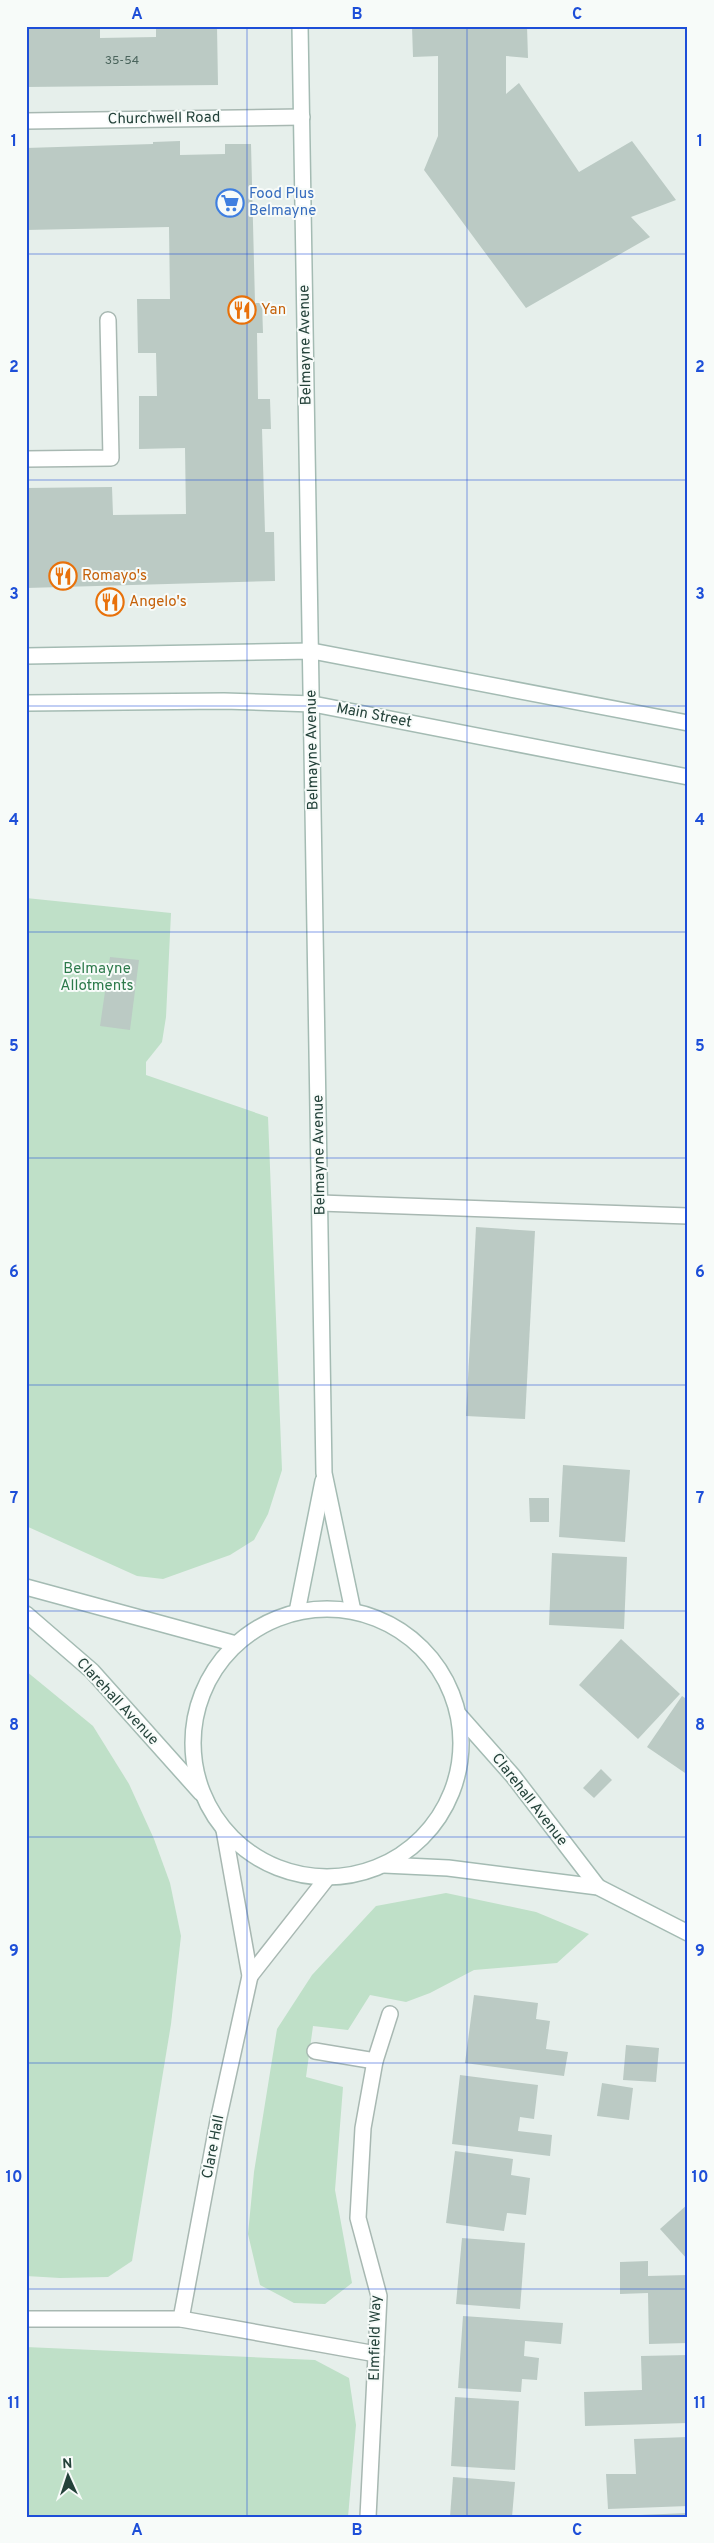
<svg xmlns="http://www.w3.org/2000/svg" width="714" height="2543" font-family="Overpass,sans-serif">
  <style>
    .green { fill: #bfe0c8 }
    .building { fill: #bbcac4 }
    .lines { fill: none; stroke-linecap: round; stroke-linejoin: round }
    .lane-casing { stroke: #a8b8b2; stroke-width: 18 }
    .street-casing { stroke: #a8b8b2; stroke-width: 18 }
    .secondary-casing { stroke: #a4bbb3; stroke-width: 18 }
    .lane { stroke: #fff; stroke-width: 15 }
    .street { stroke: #fff; stroke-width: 15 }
    .secondary { stroke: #fff; stroke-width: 15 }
    .grid { fill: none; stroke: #1d4ed8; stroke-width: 1; stroke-opacity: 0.55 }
    .labels { text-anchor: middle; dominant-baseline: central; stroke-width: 4; stroke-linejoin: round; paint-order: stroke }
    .number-label { font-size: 12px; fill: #4a645c }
    .street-label { font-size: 15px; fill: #24423a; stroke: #f7fbf9 }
    .shop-label { font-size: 15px; fill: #366cbe; stroke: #f7fbf9; text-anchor: start }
    .food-label { font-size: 15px; fill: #c56008; stroke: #f7fbf9; text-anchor: start }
    .park-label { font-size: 15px; fill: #2d7a4b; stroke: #f7fbf9 }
    .neatline { fill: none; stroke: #1d4ed8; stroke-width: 2 }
    .grid-label { font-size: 16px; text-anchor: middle; font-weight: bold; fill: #1d4ed8 }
  </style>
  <rect width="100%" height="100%" fill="#e6efeb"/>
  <g class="green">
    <path d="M26 898 171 913 166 1017 162 1042 146 1062V1075L268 1117 282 1470 268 1514 254 1540 230 1555 163 1579 137 1576 26 1526Z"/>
    <path d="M26 1671 93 1726 129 1784 154 1839 170 1883 181 1936 171 2024 132 2261 108 2277 60 2278 26 2276Z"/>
    <path d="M446 1893 536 1912 589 1934 557 1963 474 1970 430 1993 406 2002 370 1995 348 2030 313 2026 306 2077 343 2087 335 2190 352 2283 325 2304 294 2303 260 2285 248 2234 254 2172 277 2029 312 1975 376 1906Z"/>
    <path d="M26 2347 315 2360 349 2378 356 2425 348 2517H26Z"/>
  </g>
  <g class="building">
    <path d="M26 26H100V38L156 37V26H217L218 85 26 87Z"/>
    <path d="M412 26H527L528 58 506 56V94L519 83 579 172 632 141 676 200 631 217 650 237 526 308 424 170 438 136V56L413 57Z"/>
    <path d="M180 141V155L225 154V144H251L255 303H262L263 333H257L258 399H270L271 429H262L265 532H274L275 581 26 588V488L112 487 113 515 186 514 185 448 139 449V396H157L156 353H138L137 299H170L169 227 26 230V148L153 144V142Z"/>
    <path d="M110 957 139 960 130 1030 100 1026Z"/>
    <path d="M476 1227 535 1231 525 1419 466 1416Z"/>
    <path d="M563 1465 630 1470 625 1542 559 1537Z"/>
    <path d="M529 1498H549V1522H530Z"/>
    <path d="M552 1553 627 1557 624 1629 549 1625Z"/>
    <path d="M621 1639 680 1694 638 1739 579 1685Z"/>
    <path d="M682 1696 688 1700V1775L647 1747Z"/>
    <path d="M601 1769 612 1780 594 1798 583 1788Z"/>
    <path d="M474 1995 538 2003 536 2019 550 2021 546 2049 568 2052 564 2076 465 2063Z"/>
    <path d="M626 2045 659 2048 656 2082 623 2080Z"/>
    <path d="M460 2075 538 2085 534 2119 520 2117 518 2131 552 2135 550 2156 452 2144Z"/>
    <path d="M602 2083 633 2088 629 2120 597 2116Z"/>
    <path d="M455 2151 513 2159 511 2175 530 2178 526 2215 507 2213 504 2231 446 2223Z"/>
    <path d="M688 2204V2260L660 2229Z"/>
    <path d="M462 2238 525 2243 520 2309 456 2304Z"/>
    <path d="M648 2261V2276L688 2275V2343L649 2344 648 2293 620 2294V2262Z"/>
    <path d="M463 2316 563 2323 561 2344 525 2341 524 2356 539 2358 537 2380 522 2379 521 2392 458 2388Z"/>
    <path d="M688 2355V2423L585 2426 584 2392 642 2390 641 2356Z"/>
    <path d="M455 2397 519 2401 515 2470 451 2466Z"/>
    <path d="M688 2437V2506L608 2509 606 2474H636L634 2439Z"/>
    <path d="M453 2477 515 2482 512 2517H450Z"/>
    <path d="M688 2513V2517H639V2515Z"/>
  </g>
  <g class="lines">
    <g class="lane-casing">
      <g id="lane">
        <path d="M26 459 111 458 108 320"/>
        <path d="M320 1203 688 1216"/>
      </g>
    </g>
    <g class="street-casing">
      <g id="street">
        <path d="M26 121 302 117"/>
        <path d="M250 1976 327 1878"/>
        <path d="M315 2051 375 2061"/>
        <path d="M26 2319H181L376 2354"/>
        <path d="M181 2319 218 2121 250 1976 224 1830"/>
        <path d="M368 2517 379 2296 358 2218 363 2128 375 2061 390 2014"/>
      </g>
    </g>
    <g class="secondary-casing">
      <g id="secondary">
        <path d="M300 26 324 1473 353 1611"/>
        <path d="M26 656 312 651 688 723"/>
        <path d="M26 703 224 701 313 704 688 777"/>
        <path d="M26 1587 236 1644"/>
        <circle cx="327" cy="1743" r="134"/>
        <path d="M297 1612 323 1481"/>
        <path d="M26 1614 92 1671 201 1793"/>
        <path d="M459 1715 513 1776 598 1887"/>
        <path d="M384 1865 448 1868 598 1887 688 1933"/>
      </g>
    </g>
    <use href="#lane" class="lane"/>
    <use href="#street" class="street"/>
    <use href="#secondary" class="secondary"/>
  </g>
  <path class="grid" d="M247 26V2517M467 26V2517M26 254H688M26 480H688M26 706H688M26 932H688M26 1158H688M26 1385H688M26 1611H688M26 1837H688M26 2063H688M26 2289H688"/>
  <defs>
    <g id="supermarket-ring" transform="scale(1.4375)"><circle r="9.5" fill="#f7fbf9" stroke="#3f7fe0" stroke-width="1.5"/><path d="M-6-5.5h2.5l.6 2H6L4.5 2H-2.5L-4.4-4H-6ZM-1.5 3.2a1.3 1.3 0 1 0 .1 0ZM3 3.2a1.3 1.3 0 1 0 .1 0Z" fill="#3f7fe0"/></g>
    <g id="restaurant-ring" transform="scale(1.4375)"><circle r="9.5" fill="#f7fbf9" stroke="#e8710a" stroke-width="1.5"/><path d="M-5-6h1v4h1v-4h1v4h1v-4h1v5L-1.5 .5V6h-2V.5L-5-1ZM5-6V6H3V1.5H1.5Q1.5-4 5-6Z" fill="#e8710a"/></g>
  </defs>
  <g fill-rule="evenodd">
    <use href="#supermarket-ring" x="230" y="203"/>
    <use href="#restaurant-ring" x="242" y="310"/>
    <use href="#restaurant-ring" x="63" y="576"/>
    <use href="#restaurant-ring" x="110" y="602"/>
  </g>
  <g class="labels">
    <g class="number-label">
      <text x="122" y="61">35-54</text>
    </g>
    <g class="street-label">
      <text transform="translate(164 119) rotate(-1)">Churchwell Road</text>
      <text transform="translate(306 345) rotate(-91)">Belmayne Avenue</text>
      <text transform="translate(374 716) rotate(11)">Main Street</text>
      <text transform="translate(313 750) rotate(-91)">Belmayne Avenue</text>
      <text transform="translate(320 1155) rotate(-91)">Belmayne Avenue</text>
      <text transform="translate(117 1702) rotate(47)">Clarehall Avenue</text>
      <text transform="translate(529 1800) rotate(52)">Clarehall Avenue</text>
      <text transform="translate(214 2147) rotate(-79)">Clare Hall</text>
      <text transform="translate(376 2338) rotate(-89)">Elmfield Way</text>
    </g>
    <g class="shop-label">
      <text x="249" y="194">Food Plus<tspan x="249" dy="17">Belmayne</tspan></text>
    </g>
    <g class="food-label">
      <text x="261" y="310">Yan</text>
      <text x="82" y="576">Romayo's</text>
      <text x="129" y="602">Angelo's</text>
    </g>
    <g class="park-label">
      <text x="97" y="969">Belmayne<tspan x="97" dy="17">Allotments</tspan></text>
    </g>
  </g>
  <rect width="714" height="2543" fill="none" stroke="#f7fbf9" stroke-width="55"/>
  <g transform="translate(68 2476) rotate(357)" stroke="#f7fbf9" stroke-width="4" paint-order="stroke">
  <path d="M0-4L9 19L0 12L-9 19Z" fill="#24423a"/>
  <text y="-8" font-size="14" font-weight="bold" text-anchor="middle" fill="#24423a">N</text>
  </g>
  <rect x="28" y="28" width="658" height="2488" class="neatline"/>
  <g class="grid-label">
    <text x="137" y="19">A</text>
    <text x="357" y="19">B</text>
    <text x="577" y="19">C</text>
    <text x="14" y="146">1</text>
    <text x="700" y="146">1</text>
    <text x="14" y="372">2</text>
    <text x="700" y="372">2</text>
    <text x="14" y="599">3</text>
    <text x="700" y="599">3</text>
    <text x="14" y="825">4</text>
    <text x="700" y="825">4</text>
    <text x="14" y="1051">5</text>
    <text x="700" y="1051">5</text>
    <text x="14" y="1277">6</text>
    <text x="700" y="1277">6</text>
    <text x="14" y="1503">7</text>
    <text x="700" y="1503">7</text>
    <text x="14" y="1730">8</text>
    <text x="700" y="1730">8</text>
    <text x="14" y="1956">9</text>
    <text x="700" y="1956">9</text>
    <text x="14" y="2182">10</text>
    <text x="700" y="2182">10</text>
    <text x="14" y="2408">11</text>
    <text x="700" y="2408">11</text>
    <text x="137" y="2535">A</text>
    <text x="357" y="2535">B</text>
    <text x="577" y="2535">C</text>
  </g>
</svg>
